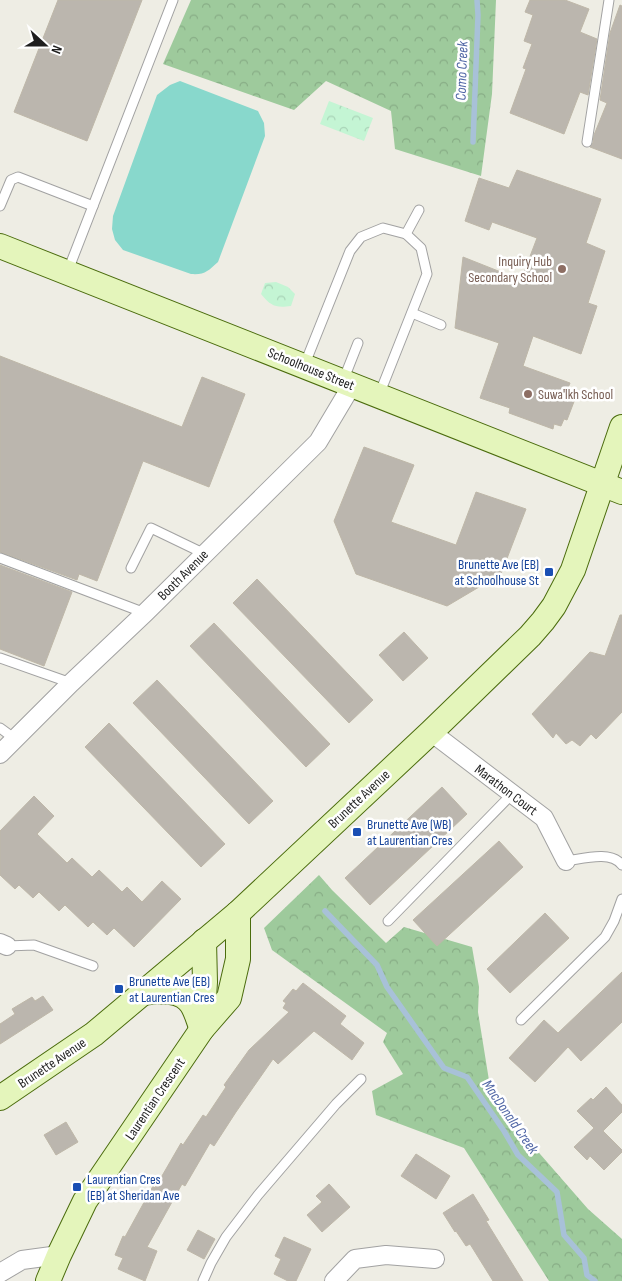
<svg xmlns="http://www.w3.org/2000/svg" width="622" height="1281" font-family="'Sofia Sans Condensed',sans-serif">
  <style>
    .forest { fill: url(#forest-crowns) }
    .park { fill: url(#park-crowns) }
    .pitch { fill: #88d8cc }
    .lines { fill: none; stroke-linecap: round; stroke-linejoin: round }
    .stream { stroke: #a8c1d8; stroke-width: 5.5 }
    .building { fill: #bbb6ae; stroke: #beb7a8 }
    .lane-casing { stroke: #a2a2a2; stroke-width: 11 }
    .street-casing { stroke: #a2a2a2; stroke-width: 20 }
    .secondary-casing { stroke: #4b6c0d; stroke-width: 26 }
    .lane { stroke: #fff; stroke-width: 9 }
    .street { stroke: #fff; stroke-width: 18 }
    .secondary { stroke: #e4f5bb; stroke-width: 24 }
    .education-dot { fill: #8d6e63; stroke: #fff; stroke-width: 2 }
    .transit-dot { fill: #1a4fb4; stroke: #fff; stroke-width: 2 }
    .labels { text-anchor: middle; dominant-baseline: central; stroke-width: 5; stroke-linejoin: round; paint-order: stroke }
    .education-label { font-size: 14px; fill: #785e54; stroke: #fff; text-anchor: end }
    .street-label { font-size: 14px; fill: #1e1e1e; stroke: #fff }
    .transit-label { font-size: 14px; fill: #164399; stroke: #fff; text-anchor: start }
    .water-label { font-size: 15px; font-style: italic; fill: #5167a6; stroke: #fff }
  </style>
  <defs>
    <pattern id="forest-crowns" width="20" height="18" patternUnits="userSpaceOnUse" patternTransform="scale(1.25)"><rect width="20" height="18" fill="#9eca9c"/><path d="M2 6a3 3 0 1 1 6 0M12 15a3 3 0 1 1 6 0" fill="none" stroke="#88ad86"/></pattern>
    <pattern id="park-crowns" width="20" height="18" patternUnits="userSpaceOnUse" patternTransform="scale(1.25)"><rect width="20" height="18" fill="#c4f5d4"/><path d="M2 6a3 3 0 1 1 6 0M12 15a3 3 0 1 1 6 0" fill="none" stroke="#a8d2b6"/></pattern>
  </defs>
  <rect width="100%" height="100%" fill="#eeede4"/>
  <g class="forest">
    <path d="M191 0H496L492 94 481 176 395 149 391 111 326 81 294 110 163 64Z"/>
    <path d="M319 875 332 890 386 943 404 927 472 947 479 987 478 1012 492 1099 588 1209 622 1239V1281H549L464 1148 376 1115 372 1091 403 1074 383 1042 387 1033 272 950 264 928Z"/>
  </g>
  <g class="park">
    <path d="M329 101 373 118 364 141 320 124Z"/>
    <path d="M276 282 288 287 295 294 291 306C275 308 271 306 261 294L265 283Z"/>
  </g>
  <path class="pitch" d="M180 81 258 111 264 123 265 136 218 262C208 271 205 275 191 274L123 250 115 240 112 229 113 216 157 95 170 85Z"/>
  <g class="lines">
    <g class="stream">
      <path d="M473 142 478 15 477 0"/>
      <path d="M325 911 377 965 387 987 444 1068 467 1077 504 1131 518 1155 557 1192 564 1235 584 1258 587 1275 595 1281"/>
    </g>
  </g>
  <g class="building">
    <path d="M58 0H142L87 141 14 112Z"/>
    <path d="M530 0H565L589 9 580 32 597 39 588 95 580 92 564 134 510 113 526 69 523 68 532 44 524 41 533 15 525 12Z"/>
    <path d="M620 5 622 6V159L590 147 593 143 594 135 607 103 600 100 610 33Z"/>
    <path d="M517 170 601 199 586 243 605 251 588 303 597 306 581 354 533 336 523 366 570 383 568 388 575 391 572 398 575 399 567 420 564 419 561 426 554 424 553 429 509 413 510 408 480 398 499 343 455 328 463 257 521 280 537 238 492 222 489 230 465 221 479 178 509 188Z"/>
    <path d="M0 356 182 427 202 377 245 394 209 487 143 461 97 581 79 574 77 580 0 552Z"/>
    <path d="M364 447 414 465 391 522 456 545 476 492 526 509 501 574 447 606 356 574 334 521Z"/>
    <path d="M0 565 72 592 44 666 0 649Z"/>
    <path d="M257 579 373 700 349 723 233 603Z"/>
    <path d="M620 615H622V712L596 739 591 734 580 746 572 740 566 744 556 733 553 738 532 714 590 652 605 656Z"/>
    <path d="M214 623 330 744 306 767 190 646Z"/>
    <path d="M404 632 428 658 403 681 379 655Z"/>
    <path d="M157 680 273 801 249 824 133 703Z"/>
    <path d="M109 723 225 844 201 867 85 747Z"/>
    <path d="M442 787 467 814 370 905 345 878Z"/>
    <path d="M34 796 54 816 37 834 67 863 72 858 92 877 99 870 122 892 127 887 142 902 162 881 181 899 134 947 114 928 107 935 93 922 88 927 65 905 59 911 39 892 33 898 19 885 15 889 0 875V831Z"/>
    <path d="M499 841 523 867 437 946 413 920Z"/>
    <path d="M545 913 569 938 510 993 487 969Z"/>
    <path d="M622 972V1022L581 1061 568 1047 535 1082 509 1058 544 1020 558 1033Z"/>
    <path d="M303 983 346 1016 340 1024 364 1043 352 1060 314 1031 278 1064 273 1059 236 1112 214 1146 210 1143 185 1186 182 1184 147 1247 157 1251 145 1281 118 1269 123 1258 115 1255 123 1236 125 1237 153 1186 155 1188 181 1143 183 1145 203 1115 206 1117 226 1087 224 1085 249 1050 289 1012 283 1008 286 1003 283 1001 293 989 296 991Z"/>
    <path d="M43 996 53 1010 0 1044V1024L15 1014 12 1009 32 997 35 1001Z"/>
    <path d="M606 1087 622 1105V1112L603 1131 622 1150V1152L604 1170 590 1156 587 1160 574 1147 594 1128 577 1111 591 1098 593 1100Z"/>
    <path d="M66 1122 78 1142 56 1155 44 1135Z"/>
    <path d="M416 1154 450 1176 436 1199 401 1176Z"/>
    <path d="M329 1184 350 1207 322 1232 307 1215 322 1202 316 1196Z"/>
    <path d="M473 1194 489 1220 486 1221 523 1281H493L470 1244 466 1246 456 1231 455 1232 443 1213Z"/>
    <path d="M198 1230 215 1239 204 1259 187 1250Z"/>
    <path d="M284 1237 311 1249 296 1281H288L274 1274 281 1259 275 1256Z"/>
  </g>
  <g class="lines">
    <g class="lane-casing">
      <g id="lane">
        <path d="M587 142 609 0"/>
        <path d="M0 206 11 180 18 177 93 206"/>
        <path d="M406 234 419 210"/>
        <path d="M67 273 173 0"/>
        <path d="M412 313 441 325"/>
        <path d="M304 366 350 251 361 237 383 228 406 234 421 248 427 274 379 395"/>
        <path d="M343 381 358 343"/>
        <path d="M0 558 145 613"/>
        <path d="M131 568 151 528 205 554"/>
        <path d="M0 658 71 683"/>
        <path d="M0 728 15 739"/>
        <path d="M566 861C582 859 611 850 622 865"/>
        <path d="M388 921 512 794"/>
        <path d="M5 947 7 946 34 945 93 966"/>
        <path d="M521 1020 605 937 614 921 622 899"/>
        <path d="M203 1281 211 1263 226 1237 258 1195 336 1104 361 1079"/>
      </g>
    </g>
    <g class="street-casing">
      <g id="street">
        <path d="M431 732 544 818 566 861"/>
        <path d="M0 754 71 683 145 613 318 442 352 385"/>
        <path d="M0 943 7 946"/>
        <path d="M0 1273 22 1260 59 1255"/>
        <path d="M334 1281 355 1259 386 1255 435 1259"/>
      </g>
    </g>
    <g class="secondary-casing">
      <g id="secondary">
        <path d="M0 246 622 492"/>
        <path d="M143 993C157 991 179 989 189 1001 195 1007 198 1019 201 1027"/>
        <path d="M202 1029 205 982 204 941"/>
        <path d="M0 1098 94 1034 238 913 431 732 530 636 543 621 554 606 573 570 622 427"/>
        <path d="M48 1281 59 1255 85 1201 202 1029 229 998 238 959V913"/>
      </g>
    </g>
    <use href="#lane" class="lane"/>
    <use href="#street" class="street"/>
    <use href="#secondary" class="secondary"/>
  </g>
  <g class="education-dot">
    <circle cx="562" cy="269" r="5"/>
    <circle cx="528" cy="394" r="5"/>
  </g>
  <g class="transit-dot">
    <rect x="544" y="567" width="10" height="10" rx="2.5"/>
    <rect x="352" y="827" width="10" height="10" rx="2.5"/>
    <rect x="114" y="984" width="10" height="10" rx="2.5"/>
    <rect x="72" y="1182" width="10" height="10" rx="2.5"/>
  </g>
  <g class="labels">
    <g class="education-label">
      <text x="552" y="261">Inquiry Hub<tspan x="552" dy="16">Secondary School</tspan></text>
      <text x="538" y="394" text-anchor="start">Suwa'lkh School</text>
    </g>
    <g class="street-label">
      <text transform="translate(311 369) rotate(22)">Schoolhouse Street</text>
      <text transform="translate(183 575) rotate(-45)">Booth Avenue</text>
      <text transform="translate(506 790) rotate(37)">Marathon Court</text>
      <text transform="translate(359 799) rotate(-43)">Brunette Avenue</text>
      <text transform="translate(52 1063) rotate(-34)">Brunette Avenue</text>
      <text transform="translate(155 1099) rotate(-56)">Laurentian Crescent</text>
    </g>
    <g class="transit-label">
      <text x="539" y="564" text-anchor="end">Brunette Ave (EB)<tspan x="539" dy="16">at Schoolhouse St</tspan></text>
      <text x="367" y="824">Brunette Ave (WB)<tspan x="367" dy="16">at Laurentian Cres</tspan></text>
      <text x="129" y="981">Brunette Ave (EB)<tspan x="129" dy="16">at Laurentian Cres</tspan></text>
      <text x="87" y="1179">Laurentian Cres<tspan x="87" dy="16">(EB) at Sheridan Ave</tspan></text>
    </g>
    <g class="water-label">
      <text transform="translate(462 71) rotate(-88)">Como Creek</text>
      <text transform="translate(510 1117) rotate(55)">MacDonald Creek</text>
    </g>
  </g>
  <g transform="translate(45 45) rotate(111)" stroke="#ffffff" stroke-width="4" paint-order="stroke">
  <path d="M0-4L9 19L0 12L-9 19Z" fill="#1e1e1e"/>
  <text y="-8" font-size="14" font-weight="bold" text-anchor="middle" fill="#1e1e1e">N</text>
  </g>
</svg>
